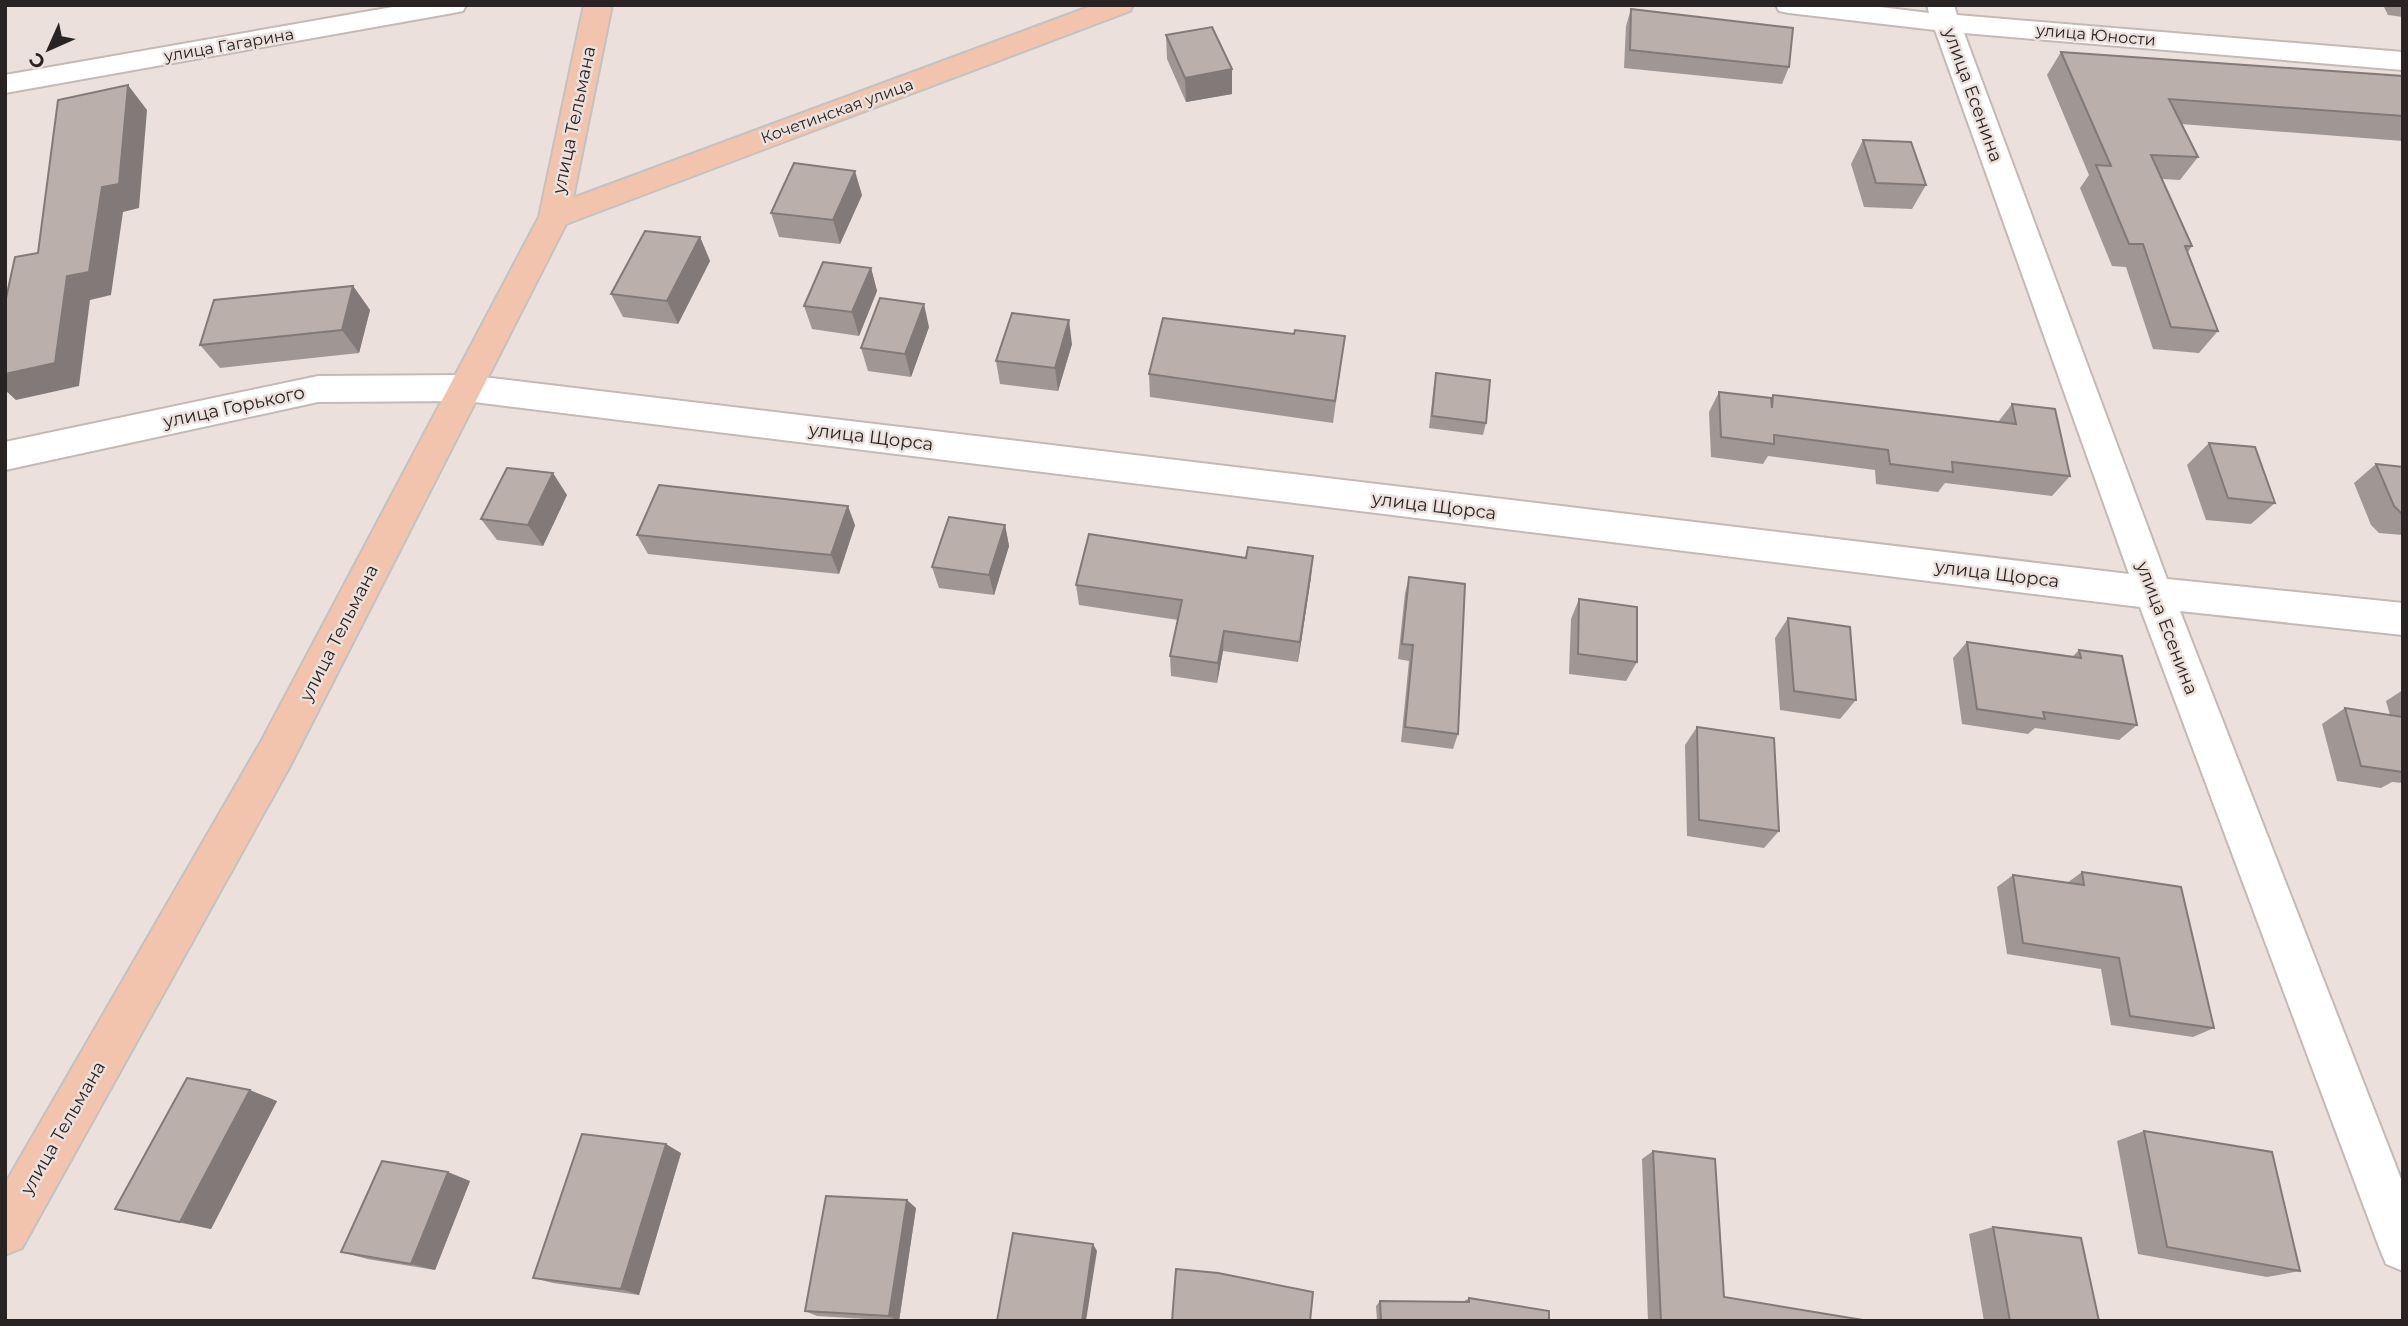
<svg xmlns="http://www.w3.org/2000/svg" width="2408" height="1326" font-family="Montserrat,sans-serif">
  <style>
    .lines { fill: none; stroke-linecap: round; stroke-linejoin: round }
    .minor-casing { stroke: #c4b9b4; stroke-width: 4 }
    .major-casing { stroke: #c3c2c1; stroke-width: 4 }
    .minor { fill: #fff; fill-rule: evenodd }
    .major { fill: #f2c4ae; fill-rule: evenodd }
    .wall { fill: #a09693 }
    .shaded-wall { fill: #827a78 }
    .building { fill: #baafab; stroke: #827a78; stroke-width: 2 }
    .labels { text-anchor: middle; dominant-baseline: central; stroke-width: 5; stroke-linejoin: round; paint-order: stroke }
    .far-street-label { font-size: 16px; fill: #292423; stroke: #ebe0db }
    .street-label { font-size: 18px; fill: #292423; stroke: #ebe0db }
  </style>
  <rect width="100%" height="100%" fill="#ebe0db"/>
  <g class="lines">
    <g class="minor-casing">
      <g id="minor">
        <path d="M404 5H466L463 11 453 13 5 93V75Z"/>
        <path d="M1776 5H1864L1929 13 1927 5H1954L1957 15 2403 52V70L1964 33 2167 579 2403 603V635L2180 611 2403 1184V1271L2386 1264 2379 1247 2140 607 466 401 318 402 5 470V442L318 376 466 375 2129 574 1935 30 1789 13 1779 11Z"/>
      </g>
    </g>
    <g class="major-casing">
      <path id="major" d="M584 5H612L573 198 1094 5H1133L1130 11 566 224 290 766 22 1248 5 1255V1184L262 740 539 217Z"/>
    </g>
    <use href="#minor" class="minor"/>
    <use href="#major" class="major"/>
  </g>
  <g class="wall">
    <path d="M2383 5H2403V17L2388 15Z"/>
    <path d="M1631 9 1789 67 1782 84 1624 68 1626 26Z"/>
    <path d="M1166 35 1232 94 1186 102 1167 59Z"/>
    <path d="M2061 52 2403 76V141L2181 124 2198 157 2180 180 2162 179 2192 246 2188 252 2218 331 2199 353 2153 349 2126 267 2112 266 2080 188 2089 175 2047 75Z"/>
    <path d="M1863 140 1926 185 1912 209 1864 207 1851 164Z"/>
    <path d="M862 195 840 244 779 237 771 213Z"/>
    <path d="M700 237 710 261 678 324 623 317 611 294Z"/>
    <path d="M871 268 877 291 859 336 812 329 804 306Z"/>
    <path d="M353 286 370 310 359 353 220 368 200 345Z"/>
    <path d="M929 327 911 377 868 371 861 348Z"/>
    <path d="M1294 334 1345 336 1333 423 1150 397 1149 374Z"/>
    <path d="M1072 344 1058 391 1000 384 996 361Z"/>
    <path d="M1436 373 1486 423 1483 435 1429 428 1434 385Z"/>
    <path d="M1719 392 1771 399 1773 395 1998 422 2012 404 2070 476 2052 496 1945 483 1938 492 1876 484 1875 470 1768 456 1763 464 1711 457 1709 412Z"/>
    <path d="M2209 443 2275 503 2251 524 2206 520 2187 465Z"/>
    <path d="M2376 464 2403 467V535L2379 533 2371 525 2354 483Z"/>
    <path d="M567 495 543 546 497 540 481 519Z"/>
    <path d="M855 525 839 574 648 554 637 535Z"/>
    <path d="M1005 525 1009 546 994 595 939 588 932 567Z"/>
    <path d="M1311 577 1298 662 1223 651 1217 683 1171 676 1170 656 1178 620 1079 605 1076 585Z"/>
    <path d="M1409 577 1458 734 1453 749 1401 742 1409 661 1398 659 1405 593Z"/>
    <path d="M1579 599 1637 662 1626 681 1569 674 1571 619Z"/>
    <path d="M1788 618 1856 700 1840 719 1780 710 1775 638Z"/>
    <path d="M1967 642 2072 657 2079 650 2137 725 2119 740 2035 728 2028 734 1962 724 1953 658Z"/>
    <path d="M2403 690V783L2392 782 2381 788 2337 781 2322 724 2345 708 2390 715 2386 701Z"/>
    <path d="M1697 727 1779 831 1764 848 1687 836 1685 745Z"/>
    <path d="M2082 872 2214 1028 2193 1037 2111 1025 2101 969 2007 954 1997 887 2013 875 2067 883Z"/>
    <path d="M277 1101 211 1229 147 1216 115 1209Z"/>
    <path d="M2144 1131 2300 1271 2267 1277 2138 1254 2117 1141Z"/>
    <path d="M1653 1151 1724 1297 1869 1321H1648L1642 1159Z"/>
    <path d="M681 1153 639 1295 553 1283 533 1278Z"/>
    <path d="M470 1181 435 1270 367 1259 341 1252Z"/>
    <path d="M916 1208 899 1321 817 1316 805 1311Z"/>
    <path d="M1993 1227 2099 1321H1984L1969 1234Z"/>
    <path d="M1469 1298 1549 1321H1377L1376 1306 1380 1301 1463 1302Z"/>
  </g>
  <g class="shaded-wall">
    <path d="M1232 69V94L1186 102 1185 78Z"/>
    <path d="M128 85 147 110 139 208 123 212 111 295 90 300 79 386 16 400 5 390V374L67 276 102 187Z"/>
    <path d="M855 171 862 195 840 244 833 220Z"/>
    <path d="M700 237 710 261 678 324 667 301Z"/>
    <path d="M871 268 877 291 859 336 852 312Z"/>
    <path d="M353 286 370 310 359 353 342 330Z"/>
    <path d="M924 304 929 327 911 377 905 354Z"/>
    <path d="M1069 320 1072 344 1058 391 1055 368Z"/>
    <path d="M553 473 567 495 543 546 528 525Z"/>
    <path d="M848 506 855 525 839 574 831 555Z"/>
    <path d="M1005 525 1009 546 994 595 989 575Z"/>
    <path d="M1313 556 1311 577 1298 662 1300 642Z"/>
    <path d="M1224 631 1223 651 1217 683 1218 663Z"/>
    <path d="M250 1090 277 1101 211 1229 180 1222Z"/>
    <path d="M666 1144 681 1153 639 1295 621 1289Z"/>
    <path d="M448 1172 470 1181 435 1270 411 1264Z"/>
    <path d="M907 1200 916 1208 899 1321 889 1316Z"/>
    <path d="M1093 1244 1097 1251 1086 1321H1082Z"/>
  </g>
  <g class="building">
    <path d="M1631 9 1793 28 1789 67 1630 50Z"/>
    <path d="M1212 27 1232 69 1185 78 1166 35Z"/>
    <path d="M2061 52 2403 76V116L2169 99 2198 157 2151 155 2192 246H2185L2218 331 2171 327 2143 244H2129L2096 165 2111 166Z"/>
    <path d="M128 85 119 184 102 187 89 272 67 276 55 363 5 374V303L15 257 38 253 58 100Z"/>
    <path d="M1863 140 1911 142 1926 185 1876 183Z"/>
    <path d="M794 163 855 171 833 220 771 213Z"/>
    <path d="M645 231 700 237 667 301 611 294Z"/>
    <path d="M823 262 871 268 852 312 804 306Z"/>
    <path d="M353 286 342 330 200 345 214 300Z"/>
    <path d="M880 298 924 304 905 354 861 348Z"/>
    <path d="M1012 313 1069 320 1055 368 996 361Z"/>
    <path d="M1163 318 1294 334 1295 330 1345 336 1335 401 1149 374Z"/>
    <path d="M1436 373 1490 380 1486 423 1432 416Z"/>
    <path d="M1719 392 1771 398 1772 408 1773 395 2016 424 2012 404 2055 409 2070 476 1952 462 1953 472 1890 464 1888 450 1774 435V444L1721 437Z"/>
    <path d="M2209 443 2255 447 2275 503 2228 498Z"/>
    <path d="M2376 464 2403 467V515L2394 506Z"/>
    <path d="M507 468 553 473 528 525 481 519Z"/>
    <path d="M659 485 848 506 831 555 637 535Z"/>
    <path d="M949 517 1005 525 989 575 932 567Z"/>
    <path d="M1089 534 1246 558 1248 547 1313 556 1300 642 1224 631 1218 663 1170 656 1182 600 1076 585Z"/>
    <path d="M1409 577 1465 584 1458 734 1405 727 1413 645 1402 644Z"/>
    <path d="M1579 599 1637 607V662L1578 654Z"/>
    <path d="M1788 618 1850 627 1856 700 1794 691Z"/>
    <path d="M1967 642 2081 658 2079 650 2122 656 2137 725 2043 712 2045 719 1977 709Z"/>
    <path d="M2345 708 2403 717V772L2361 766Z"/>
    <path d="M1697 727 1774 738 1779 831 1699 820Z"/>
    <path d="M2082 872 2181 887 2214 1028 2130 1016 2119 958 2023 943 2013 875 2084 885Z"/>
    <path d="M187 1078 250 1090 180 1222 115 1209Z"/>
    <path d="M2144 1131 2272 1152 2300 1271 2167 1247Z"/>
    <path d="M582 1134 666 1144 621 1289 533 1278Z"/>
    <path d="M1653 1151 1715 1159 1724 1297 1869 1321H1661Z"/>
    <path d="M382 1161 448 1172 411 1264 341 1252Z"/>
    <path d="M826 1196 907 1200 889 1316 805 1311Z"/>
    <path d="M1993 1227 2081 1238 2099 1321H2010Z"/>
    <path d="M1013 1233 1093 1244 1082 1321H997Z"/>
    <path d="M1176 1269 1218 1273 1313 1292 1310 1321H1172Z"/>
    <path d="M1469 1298 1549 1311V1321H1381L1380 1301 1469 1302Z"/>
  </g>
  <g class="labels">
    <g class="far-street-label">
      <text transform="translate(2096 35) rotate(5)">улица Юности</text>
      <text transform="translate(229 45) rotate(-10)">улица Гагарина</text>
      <text transform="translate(837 111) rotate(-20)">Кочетинская улица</text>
    </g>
    <g class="street-label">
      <text transform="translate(1973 95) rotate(70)">улица Есенина</text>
      <text transform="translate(574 120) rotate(-78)">улица Тельмана</text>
      <text transform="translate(234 407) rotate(-12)">улица Горького</text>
      <text transform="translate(871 437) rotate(7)">улица Щорса</text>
      <text transform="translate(1434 506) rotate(7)">улица Щорса</text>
      <text transform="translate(1997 574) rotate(7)">улица Щорса</text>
      <text transform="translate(2167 628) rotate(69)">улица Есенина</text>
      <text transform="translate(339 633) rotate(-63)">улица Тельмана</text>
      <text transform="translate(63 1128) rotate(-60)">улица Тельмана</text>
    </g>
  </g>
  <rect width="2408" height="1326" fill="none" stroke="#292423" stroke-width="14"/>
  <g transform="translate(49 49) rotate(225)" stroke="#ebe0db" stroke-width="5" paint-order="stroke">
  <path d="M0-5L12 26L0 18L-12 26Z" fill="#292423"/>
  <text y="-10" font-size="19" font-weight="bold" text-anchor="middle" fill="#292423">С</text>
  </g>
</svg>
